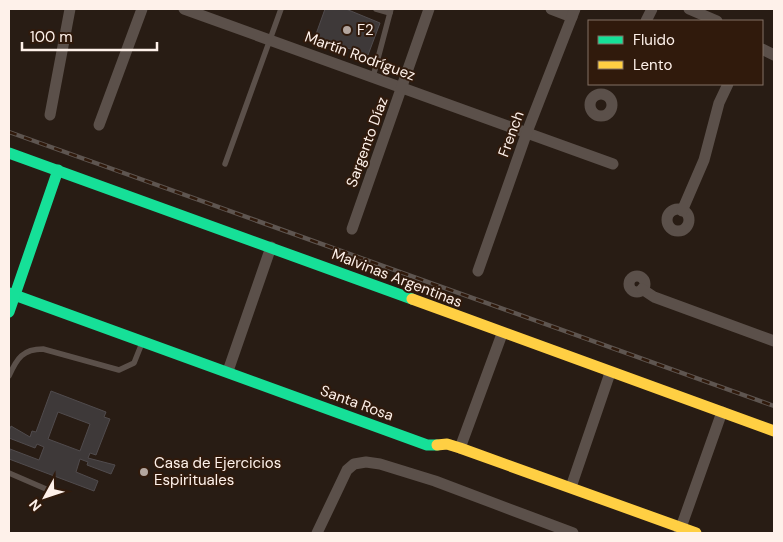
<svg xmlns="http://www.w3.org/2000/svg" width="783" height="542" font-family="'DM Sans',sans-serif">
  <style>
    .building { fill: #3e3939; stroke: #504b4d; fill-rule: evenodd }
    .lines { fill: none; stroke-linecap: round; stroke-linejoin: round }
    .lane { stroke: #5b504a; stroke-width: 5.5 }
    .street { stroke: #5b504a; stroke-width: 11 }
    .fast { stroke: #16e098; stroke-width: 11 }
    .slow { stroke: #ffcf43; stroke-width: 11 }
    .rail-casing { stroke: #5e5550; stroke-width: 4.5 }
    .rail { stroke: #301a0c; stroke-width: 2.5; stroke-dasharray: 8; stroke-linecap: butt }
    .poi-dot { fill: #b3a69f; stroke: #301a0c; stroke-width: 2 }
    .labels { text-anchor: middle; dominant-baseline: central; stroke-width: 4; stroke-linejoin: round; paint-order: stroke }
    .poi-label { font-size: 15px; fill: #fef1ea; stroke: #301a0c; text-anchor: start }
    .street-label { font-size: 15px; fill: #fef1ea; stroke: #301a0c }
  </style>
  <rect width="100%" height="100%" fill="#281c14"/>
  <g class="building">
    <path d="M325 9H346L380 23 368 55 315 37Z"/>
    <path d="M51 391 106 412 104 417 110 419 96 455 90 453 88 458 115 465 111 474 87 465 88 462 80 459 76 472 98 481 94 491 9 459 10 449 39 460 44 447 37 444 35 448 9 438V431L11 426 30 437 32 431 36 432ZM58 412 90 424 80 451 48 439Z"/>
  </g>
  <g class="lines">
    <g class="lane">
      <path d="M376 9 390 13"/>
      <path d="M373 77 391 9"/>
      <path d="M225 164 281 9"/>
      <path d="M9 376C17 358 23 349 43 349L119 370 134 363 142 343"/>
      <path d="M9 473 46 489"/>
    </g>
    <g class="street">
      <path d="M184 9 613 164"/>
      <path d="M551 9 572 17"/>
      <path d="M689 9 717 21"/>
      <path d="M646 21 652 9"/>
      <path d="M762 49 774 55"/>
      <circle cx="601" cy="105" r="11"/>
      <path d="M50 115 70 9"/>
      <path d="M99 125 142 9"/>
      <circle cx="678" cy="220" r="11"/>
      <path d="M682 211 704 160 719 103 728 84"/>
      <path d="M352 229 429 9"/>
      <path d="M478 271 527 132 575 9"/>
      <circle cx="637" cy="284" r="8"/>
      <path d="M642 289 654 297 774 341"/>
      <path d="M228 371 271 247"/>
      <path d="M460 448 502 334"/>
      <path d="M571 487 610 373"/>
      <path d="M317 533 347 470 354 464 366 462 380 464 435 481 573 533"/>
      <path d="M679 533 722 412"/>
    </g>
    <g class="fast">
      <path d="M9 153 412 299"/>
      <path d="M9 293 427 445H437"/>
      <path d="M9 312 58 170"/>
    </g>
    <g class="slow">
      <path d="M412 299 774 431"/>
      <path d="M437 445 447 444 460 448 696 533"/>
    </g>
    <g class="rail-casing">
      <path id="rail" d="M9 132 774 406"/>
    </g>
    <use href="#rail" class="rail"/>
  </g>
  <g class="poi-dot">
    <circle cx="347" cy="30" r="5"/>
    <circle cx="144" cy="472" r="5"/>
  </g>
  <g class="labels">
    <g class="poi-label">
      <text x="357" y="30">F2</text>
      <text x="154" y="463">Casa de Ejercicios<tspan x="154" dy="17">Espirituales</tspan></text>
    </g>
    <g class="street-label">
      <text transform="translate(360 56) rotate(20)">Martín Rodríguez</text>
      <text transform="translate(511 134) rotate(-70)">French</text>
      <text transform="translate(367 142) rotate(-70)">Sargento Díaz</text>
      <text transform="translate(397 278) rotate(21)">Malvinas Argentinas</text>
      <text transform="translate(357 403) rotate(20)">Santa Rosa</text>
    </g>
  </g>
  <rect width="783" height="542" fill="none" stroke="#fef1ea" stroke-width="20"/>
  <rect x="588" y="20" width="175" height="65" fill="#301a0c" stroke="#827065"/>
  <rect x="598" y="36" width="25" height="8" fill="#16e098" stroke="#827065"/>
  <text x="633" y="45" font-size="15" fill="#fef1ea">Fluido</text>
  <rect x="598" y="61" width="25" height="8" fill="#ffcf43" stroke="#827065"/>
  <text x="633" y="70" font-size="15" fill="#fef1ea">Lento</text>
  <g transform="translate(45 497) rotate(230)" stroke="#301a0c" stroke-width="4" paint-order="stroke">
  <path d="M0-4L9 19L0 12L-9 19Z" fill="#fef1ea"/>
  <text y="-8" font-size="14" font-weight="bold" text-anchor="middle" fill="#fef1ea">N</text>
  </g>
  <path d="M22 42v8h135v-8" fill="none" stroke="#fef1ea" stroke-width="2.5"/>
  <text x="30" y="42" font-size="15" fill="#fef1ea" stroke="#301a0c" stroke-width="4" paint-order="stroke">100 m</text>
</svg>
